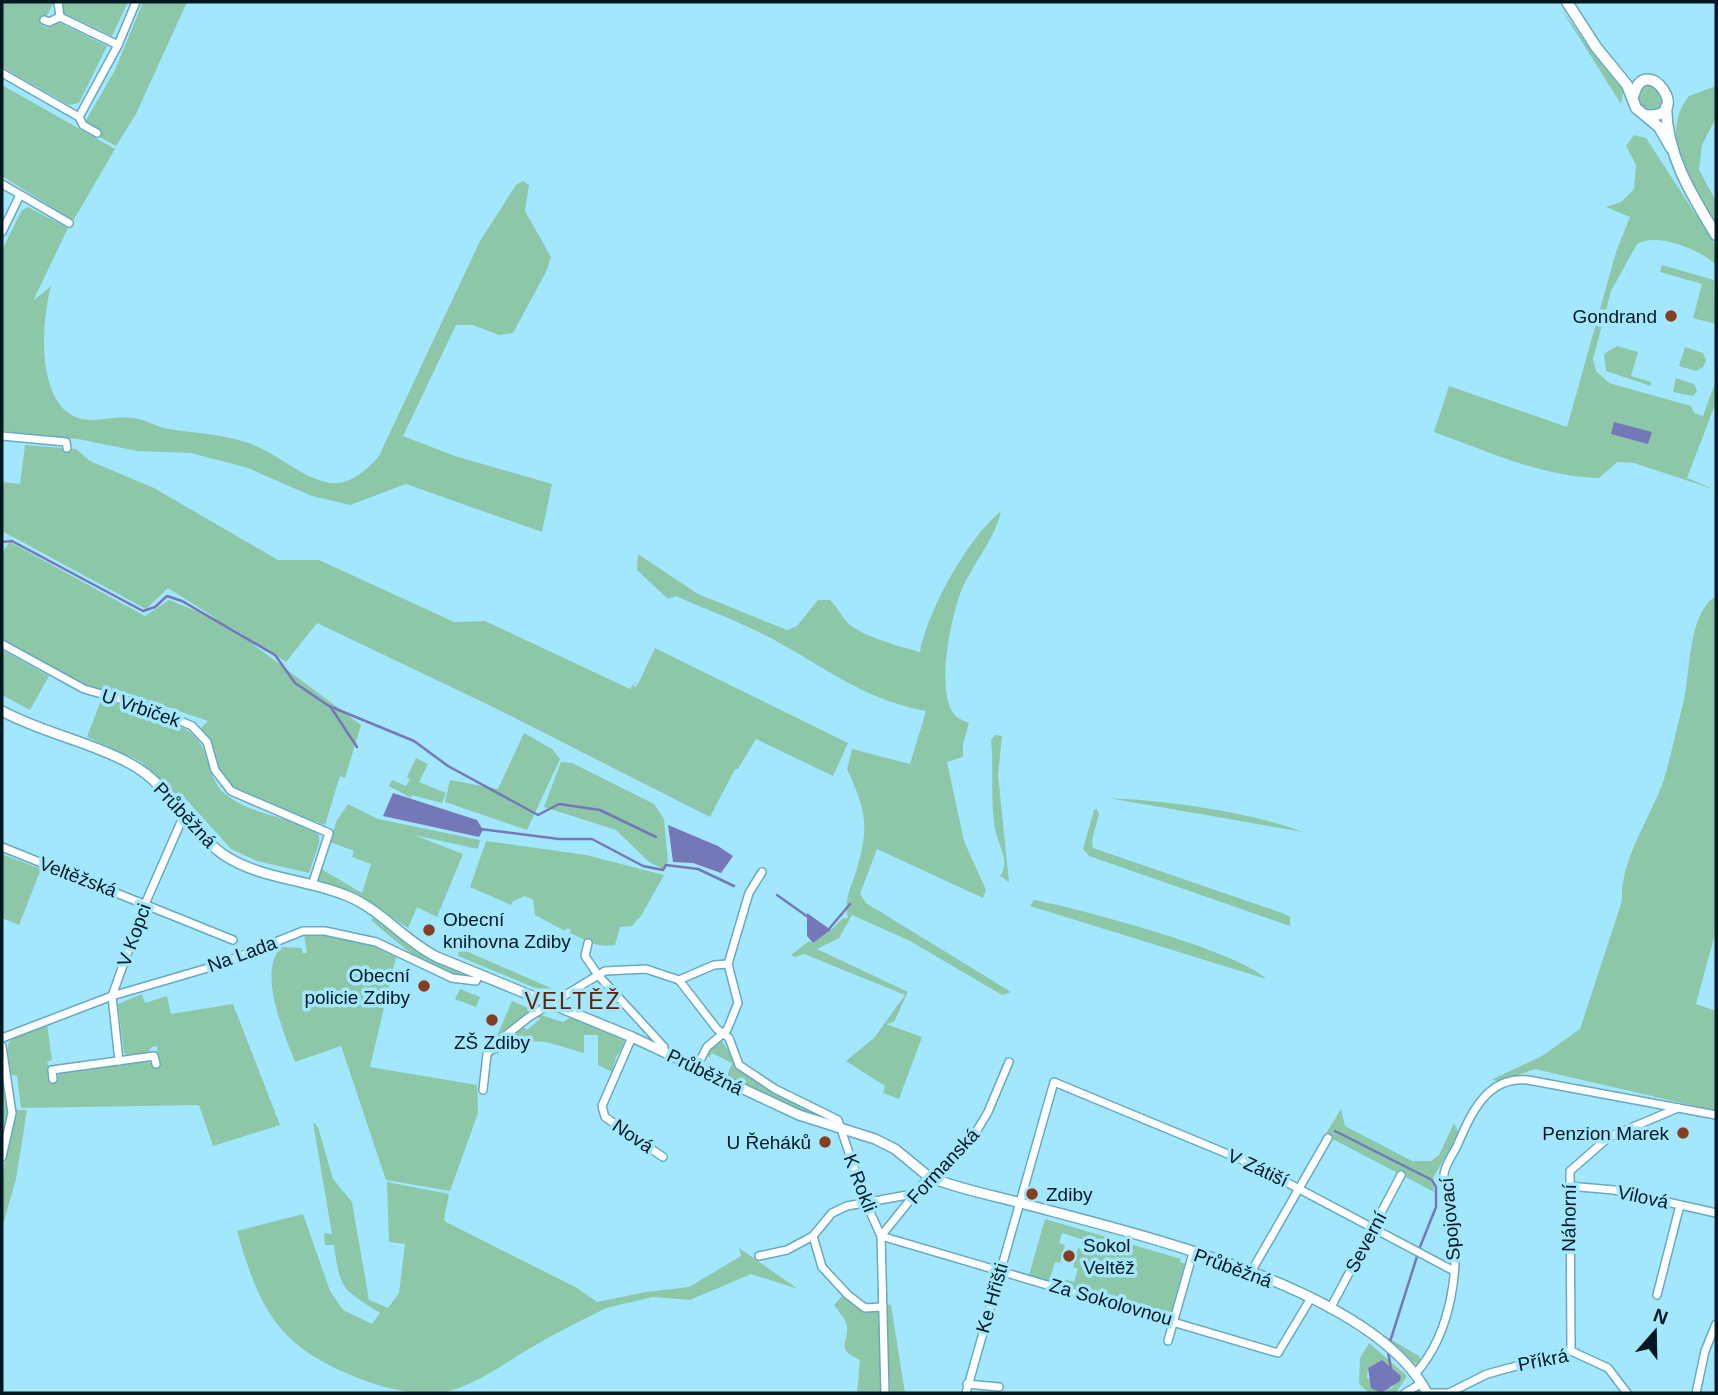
<svg xmlns="http://www.w3.org/2000/svg" width="1718" height="1395" font-family="Helvetica,sans-serif">
  <style>
    .green { fill: #8cc7a8; fill-rule: evenodd }
    .water { fill: #7578b8 }
    .lines { fill: none; stroke-linecap: round; stroke-linejoin: round }
    .stream { stroke: #7578b8; stroke-width: 2.5 }
    .minor-casing { stroke: #67a9c0; stroke-width: 10 }
    .tertiary-casing { stroke: #67a9c0; stroke-width: 12 }
    .secondary-casing { stroke: #67a9c0; stroke-width: 13 }
    .minor { stroke: #fff; stroke-width: 7 }
    .tertiary { stroke: #fff; stroke-width: 9 }
    .secondary { stroke: #fff; stroke-width: 10 }
    .poi-dot { fill: #863e21; stroke: #a3e7ff; stroke-width: 2.5 }
    .labels { text-anchor: middle; dominant-baseline: central; stroke-width: 7; stroke-linejoin: round; paint-order: stroke }
    .poi-label { font-size: 19px; fill: #001820; stroke: #a3e7ff; text-anchor: end }
    .street-label { font-size: 19px; fill: #001820; stroke: #a3e7ff }
    .quarter-label { font-size: 23px; letter-spacing: 2px; fill: #622205; stroke: #a3e7ff }
  </style>
  <rect width="100%" height="100%" fill="#a3e7ff"/>
  <g class="green">
    <path d="M2 2H54L42 25 47 28 58 22 107 46 79 103 69 105 2 67Z"/>
    <path d="M62 2H128L112 36 63 13Z"/>
    <path d="M143 2H187L136 114 116 146 98 136 100 131 85 122 115 70Z"/>
    <path d="M1558 4 1595 56 1624 88 1621 104Z"/>
    <path d="M2 85 115 149 73 221 70 222 55 212 56 210 2 176Z"/>
    <circle cx="1650" cy="98" r="13"/>
    <path d="M1716 86V118L1702 145 1699 170 1716 201V226C1695 191 1656 136 1689 96Z"/>
    <path d="M1634 135 1646 138 1715 244 1716 265C1701 250 1657 232 1637 244L1611 291 1593 359 1596 371 1609 383 1691 406 1694 413 1703 416 1716 380V402L1687 478 1716 490 1634 463 1617 462 1599 478C1542 477 1487 451 1434 432L1449 386 1567 427 1616 252 1630 217 1606 207 1621 202 1634 189 1636 165 1626 146Z"/>
    <path d="M523 181 529 185 525 211 551 257 547 270 513 333 499 335 473 325H456L403 436 455 456 552 484 542 532 406 484 350 505 312 496 248 468 191 453 137 451 78 439 2 431V250L22 210 28 207 68 228 33 301 51 286C42 320 37 387 67 412 87 428 111 414 134 418 146 420 157 427 169 429 200 434 229 434 258 447 281 457 305 479 330 483 349 486 368 469 379 456L480 241 516 185Z"/>
    <path d="M1662 265 1714 280 1716 324 1693 318 1702 284 1660 272Z"/>
    <path d="M1617 346 1638 352 1631 376 1651 382V386L1606 371 1604 354Z"/>
    <path d="M1685 347 1703 353 1706 361 1703 367 1696 371 1679 366Z"/>
    <path d="M1676 378 1694 384 1697 391 1693 396 1673 392Z"/>
    <path d="M25 445 76 449 90 461 154 488 278 560H319L454 622 485 621 630 689 637 680 633 687 637 686 655 648 848 743 833 776 756 739 738 769H735L710 817 493 707 317 623 286 662 226 624 361 725 345 778 340 776 325 825C296 814 241 801 224 776 213 761 213 743 201 728L208 721 118 690 117 693 89 687 2 639V552L10 542 145 616 169 600 217 619 168 588 146 609 2 531V482L20 484Z"/>
    <path d="M1001 511C994 542 971 565 960 594 951 619 935 693 955 715 958 719 965 721 969 723L963 744V757L947 762 964 841 986 890 983 898 877 849 860 894 866 903 1011 992 1002 995 910 941 852 915 839 938 817 949 908 992 894 1022 886 1024 922 1037 899 1099 883 1093 885 1086 846 1061 874 1038 905 995 804 954 795 957 791 955 809 941 813 943 829 932 843 918H848C843 897 853 885 858 865 870 824 864 806 847 769L852 749 910 764 926 711C855 699 809 654 746 626 723 615 699 607 676 596L668 599 637 570 638 554 698 594 787 630 797 626 818 600H830C837 607 841 615 847 622 858 635 904 648 920 652 928 610 967 539 1001 511Z"/>
    <path d="M1716 596V930L1696 1004 1716 1011V1111L1535 1069 1501 1081 1491 1080 1542 1056 1580 1029 1622 901C1620 860 1649 821 1663 782 1671 757 1676 730 1683 704 1691 673 1687 614 1716 596Z"/>
    <path d="M2 650 49 676 30 710 2 695Z"/>
    <path d="M101 700C130 707 187 718 202 746 211 764 210 784 229 797 255 816 293 816 319 835V843L309 873 257 861 231 849 184 797 182 800 140 761 87 737Z"/>
    <path d="M524 733 552 749 560 759 527 830 445 802 450 780 498 789Z"/>
    <path d="M995 735 1002 736 998 775 1009 882 1000 876C1011 862 998 845 995 829 990 800 994 770 991 740Z"/>
    <path d="M416 758 428 764 419 782 446 793 442 803 412 795 411 798 389 786 392 780 406 786 410 779 407 777Z"/>
    <path d="M561 762 572 763 654 804 664 819 668 862 663 869 649 862 616 830 544 807Z"/>
    <path d="M1108 798C1163 800 1252 812 1303 832Z"/>
    <path d="M348 804 378 819 480 840 478 849 414 835 463 854 437 917 417 907 408 928 358 894 318 880 322 865 323 870 362 893 371 864 352 857 354 851 330 842 337 820Z"/>
    <path d="M1097 809 1099 814 1092 840 1093 848 1282 913 1290 917V926L1089 856 1083 849 1094 810Z"/>
    <path d="M486 841 586 855 664 875 641 916 632 926 620 927 615 945C594 948 587 940 570 933L571 930 567 928 565 931 535 915 533 900 525 896 513 901 511 905 470 887Z"/>
    <path d="M2 854 41 869 19 925 2 918Z"/>
    <path d="M1034 900C1077 908 1239 951 1266 979L1030 906Z"/>
    <path d="M373 918 429 959 469 977C432 976 398 943 371 920Z"/>
    <path d="M318 934 363 941 396 957 370 1067 477 1085 478 1113 450 1191 386 1180 341 1046 295 1062C285 1036 256 969 282 947L301 948 303 953H307L304 935Z"/>
    <path d="M459 948 560 992 552 995 458 956Z"/>
    <path d="M460 989 480 997 476 1007 455 999Z"/>
    <path d="M142 994 145 1003 167 996 171 1014 233 1004 280 1125 213 1146 199 1105 21 1108 17 1076 10 1074C4 1031 9 1038 47 1023L52 1060 47 1062 55 1080 60 1073C89 1068 132 1054 159 1065L157 1046 152 1047 146 1054 130 1056 124 1053 118 1004Z"/>
    <path d="M512 1001 533 1010 497 1036Z"/>
    <path d="M538 1014 563 1022 571 1017 624 1038 625 1043 616 1057 612 1072 598 1065V1035H584V1053C535 1039 539 1035 490 1057L522 1026 527 1030 540 1019Z"/>
    <path d="M720 1039 743 1070 834 1122 804 1113 727 1076 732 1063 712 1053 710 1057 705 1054Z"/>
    <path d="M2 1058 8 1113 2 1147Z"/>
    <path d="M1341 1109 1345 1126 1412 1161H1431L1439 1155 1454 1123 1459 1133 1433 1178 1434 1192 1325 1135Z"/>
    <path d="M16 1110H27L16 1179 2 1228V1176Z"/>
    <path d="M313 1122 318 1127 333 1179 352 1202 369 1300 388 1308 399 1293 405 1244 389 1242 387 1182 449 1194 444 1219 446 1222 577 1288 597 1302 646 1292 689 1287 741 1256 739 1248 798 1289 751 1274 690 1300 653 1297 606 1308C580 1321 552 1335 527 1350 501 1366 472 1387 441 1393 416 1395 392 1390 369 1382 282 1350 262 1318 237 1231L303 1214 330 1291 343 1310 372 1324 380 1313C343 1289 340 1291 334 1245H325L324 1233 332 1234Z"/>
    <path d="M1045 1219 1181 1259 1180 1262 1185 1264 1171 1315 1029 1275ZM1062 1233 1087 1241 1085 1250 1078 1248 1073 1267 1078 1269 1074 1282 1051 1275 1055 1262 1060 1263 1065 1245 1059 1243Z"/>
    <path d="M843 1295 862 1309 877 1311 884 1303 891 1305 905 1393H857L860 1360C834 1348 849 1344 847 1326 846 1319 838 1311 834 1305Z"/>
    <path d="M1385 1336 1419 1356 1421 1361 1416 1364 1384 1338Z"/>
    <path d="M1369 1343 1407 1376 1396 1393H1369L1359 1384 1360 1358ZM1382 1360 1395 1384 1391 1389 1367 1378 1368 1368Z"/>
  </g>
  <g class="water">
    <path d="M1614 422 1652 432 1648 444 1611 434Z"/>
    <path d="M393 793 477 820 483 830 479 837 383 816Z"/>
    <path d="M668 825 718 846 733 856 721 873 693 863 673 862Z"/>
    <path d="M807 913 831 930 813 943 807 936Z"/>
    <path d="M1382 1360 1401 1376 1400 1381 1381 1393 1371 1388 1368 1368Z"/>
  </g>
  <g class="lines">
    <g class="stream">
      <path d="M2 542 12 541 143 611 155 607 167 596 182 601 275 655 295 683 329 706 414 741 448 766 538 815 559 804 600 810 656 837"/>
      <path d="M330 706 357 747"/>
      <path d="M480 829 559 839H592L643 866 663 870 666 865 698 869 734 886"/>
      <path d="M777 895 808 917"/>
      <path d="M829 929 850 904"/>
      <path d="M1335 1131 1432 1180 1436 1187V1207L1420 1247 1389 1345"/>
      <path d="M1388 1352 1391 1369"/>
    </g>
    <g class="minor-casing">
      <g id="minor">
        <path d="M58 2 60 17 118 45"/>
        <path d="M44 20 49 22 60 17"/>
        <path d="M2 73 79 117 83 125 97 133"/>
        <path d="M79 117 118 45 136 2"/>
        <path d="M2 184 69 223"/>
        <path d="M2 232 20 195"/>
        <path d="M2 436 66 442 67 448"/>
        <path d="M2 644 84 689 151 708 192 726 207 742 215 770 231 791 329 833 312 885"/>
        <path d="M2 847 233 940"/>
        <path d="M588 943 585 956 598 975 664 1047V1053"/>
        <path d="M679 980 714 965 728 964"/>
        <path d="M632 1037 602 1106 605 1117 663 1157"/>
        <path d="M2 1038 112 996 218 965 303 931H325L376 942 452 978 476 981 479 975"/>
        <path d="M2 1046 12 1113 2 1157"/>
        <path d="M119 1061 112 996 145 904 184 815"/>
        <path d="M696 1068 707 1047 727 1030 738 1003 728 964 749 893 762 872"/>
        <path d="M53 1079 52 1070 154 1056 156 1064"/>
        <path d="M483 1090 487 1054 495 1044 529 1017 605 971 646 969 679 980 717 1029 729 1038 739 1065 775 1089 838 1120 865 1201 881 1236 1278 1353 1311 1298"/>
        <path d="M1568 1186 1614 1190 1716 1213"/>
        <path d="M813 1236 822 1267 848 1295 865 1308 882 1307"/>
        <path d="M759 1256 787 1250 813 1236 832 1213 847 1206 913 1194"/>
        <path d="M1251 1272 1328 1138"/>
        <path d="M1657 1295 1680 1205"/>
        <path d="M1330 1309 1401 1175"/>
        <path d="M1168 1341 1193 1253"/>
        <path d="M1571 1351 1570 1171 1609 1137 1678 1108"/>
        <path d="M1416 1373C1453 1331 1460 1265 1453 1211 1451 1200 1443 1186 1444 1175 1444 1166 1453 1154 1457 1146 1471 1114 1486 1076 1528 1080L1716 1115"/>
        <path d="M967 1384 999 1387"/>
        <path d="M885 1393 881 1236 923 1184 970 1142 988 1112 1009 1062"/>
        <path d="M966 1393 1054 1082 1252 1164 1454 1271"/>
        <path d="M1405 1393 1422 1383"/>
        <path d="M1428 1393H1446"/>
        <path d="M1449 1393 1487 1374 1571 1351 1608 1368 1627 1393"/>
        <path d="M1696 1393 1705 1351 1716 1324"/>
      </g>
    </g>
    <g class="tertiary-casing">
      <path id="tertiary" d="M2 711C42 733 89 741 129 763 170 784 187 830 224 855 260 879 306 879 345 895 380 908 404 941 437 957L632 1037 799 1115 875 1139 895 1149 929 1177C959 1189 991 1195 1021 1203 1131 1233 1373 1287 1427 1393"/>
    </g>
    <g class="secondary-casing">
      <g id="secondary">
        <path d="M1567 2 1596 47 1627 85 1636 108 1659 127 1671 148"/>
        <path d="M1633 97C1645 47 1697 121 1645 115"/>
        <path d="M1666 107C1667 156 1691 194 1716 235"/>
      </g>
    </g>
    <use href="#minor" class="minor"/>
    <use href="#tertiary" class="tertiary"/>
    <use href="#secondary" class="secondary"/>
  </g>
  <g class="poi-dot">
    <circle cx="1671" cy="316" r="7"/>
    <circle cx="429" cy="930" r="7"/>
    <circle cx="424" cy="986" r="7"/>
    <circle cx="492" cy="1020" r="7"/>
    <circle cx="1683" cy="1133" r="7"/>
    <circle cx="825" cy="1142" r="7"/>
    <circle cx="1032" cy="1194" r="7"/>
    <circle cx="1069" cy="1256" r="7"/>
  </g>
  <g class="labels">
    <g class="poi-label">
      <text x="1657" y="316">Gondrand</text>
      <text x="443" y="919" text-anchor="start">Obecní<tspan x="443" dy="22">knihovna Zdiby</tspan></text>
      <text x="410" y="975">Obecní<tspan x="410" dy="22">policie Zdiby</tspan></text>
      <text x="492" y="1042" text-anchor="middle">ZŠ Zdiby</text>
      <text x="1669" y="1133">Penzion Marek</text>
      <text x="811" y="1142">U Řeháků</text>
      <text x="1046" y="1194" text-anchor="start">Zdiby</text>
      <text x="1083" y="1245" text-anchor="start">Sokol<tspan x="1083" dy="22">Veltěž</tspan></text>
    </g>
    <g class="street-label">
      <text transform="translate(141 708) rotate(19)">U Vrbiček</text>
      <text transform="translate(185 815) rotate(47)">Průběžná</text>
      <text transform="translate(78 877) rotate(21)">Veltěžská</text>
      <text transform="translate(134 935) rotate(-70)">V Kopci</text>
      <text transform="translate(242 954) rotate(-20)">Na Lada</text>
      <text transform="translate(705 1072) rotate(26)">Průběžná</text>
      <text transform="translate(633 1136) rotate(34)">Nová</text>
      <text transform="translate(943 1166) rotate(-47)">Formanská</text>
      <text transform="translate(1258 1168) rotate(25)">V Zátiší</text>
      <text transform="translate(860 1183) rotate(69)">K Rokli</text>
      <text transform="translate(1643 1197) rotate(12)">Vilová</text>
      <text transform="translate(1569 1218) rotate(-89)">Náhorní</text>
      <text transform="translate(1450 1219) rotate(-95)">Spojovací</text>
      <text transform="translate(1366 1242) rotate(-62)">Severní</text>
      <text transform="translate(1233 1268) rotate(20)">Průběžná</text>
      <text transform="translate(992 1298) rotate(-74)">Ke Hřišti</text>
      <text transform="translate(1111 1302) rotate(16)">Za Sokolovnou</text>
      <text transform="translate(1543 1360) rotate(-11)">Příkrá</text>
    </g>
    <g class="quarter-label">
      <text x="573" y="1001">VELTĚŽ</text>
    </g>
  </g>
  <rect width="1718" height="1395" fill="none" stroke="#001820" stroke-width="7"/>
  <g transform="translate(1655 1332) rotate(20)" stroke="#a3e7ff" stroke-width="5" paint-order="stroke">
  <path d="M0-5L12 26L0 18L-12 26Z" fill="#001820"/>
  <text y="-10" font-size="19" font-weight="bold" text-anchor="middle" fill="#001820">N</text>
  </g>
</svg>
